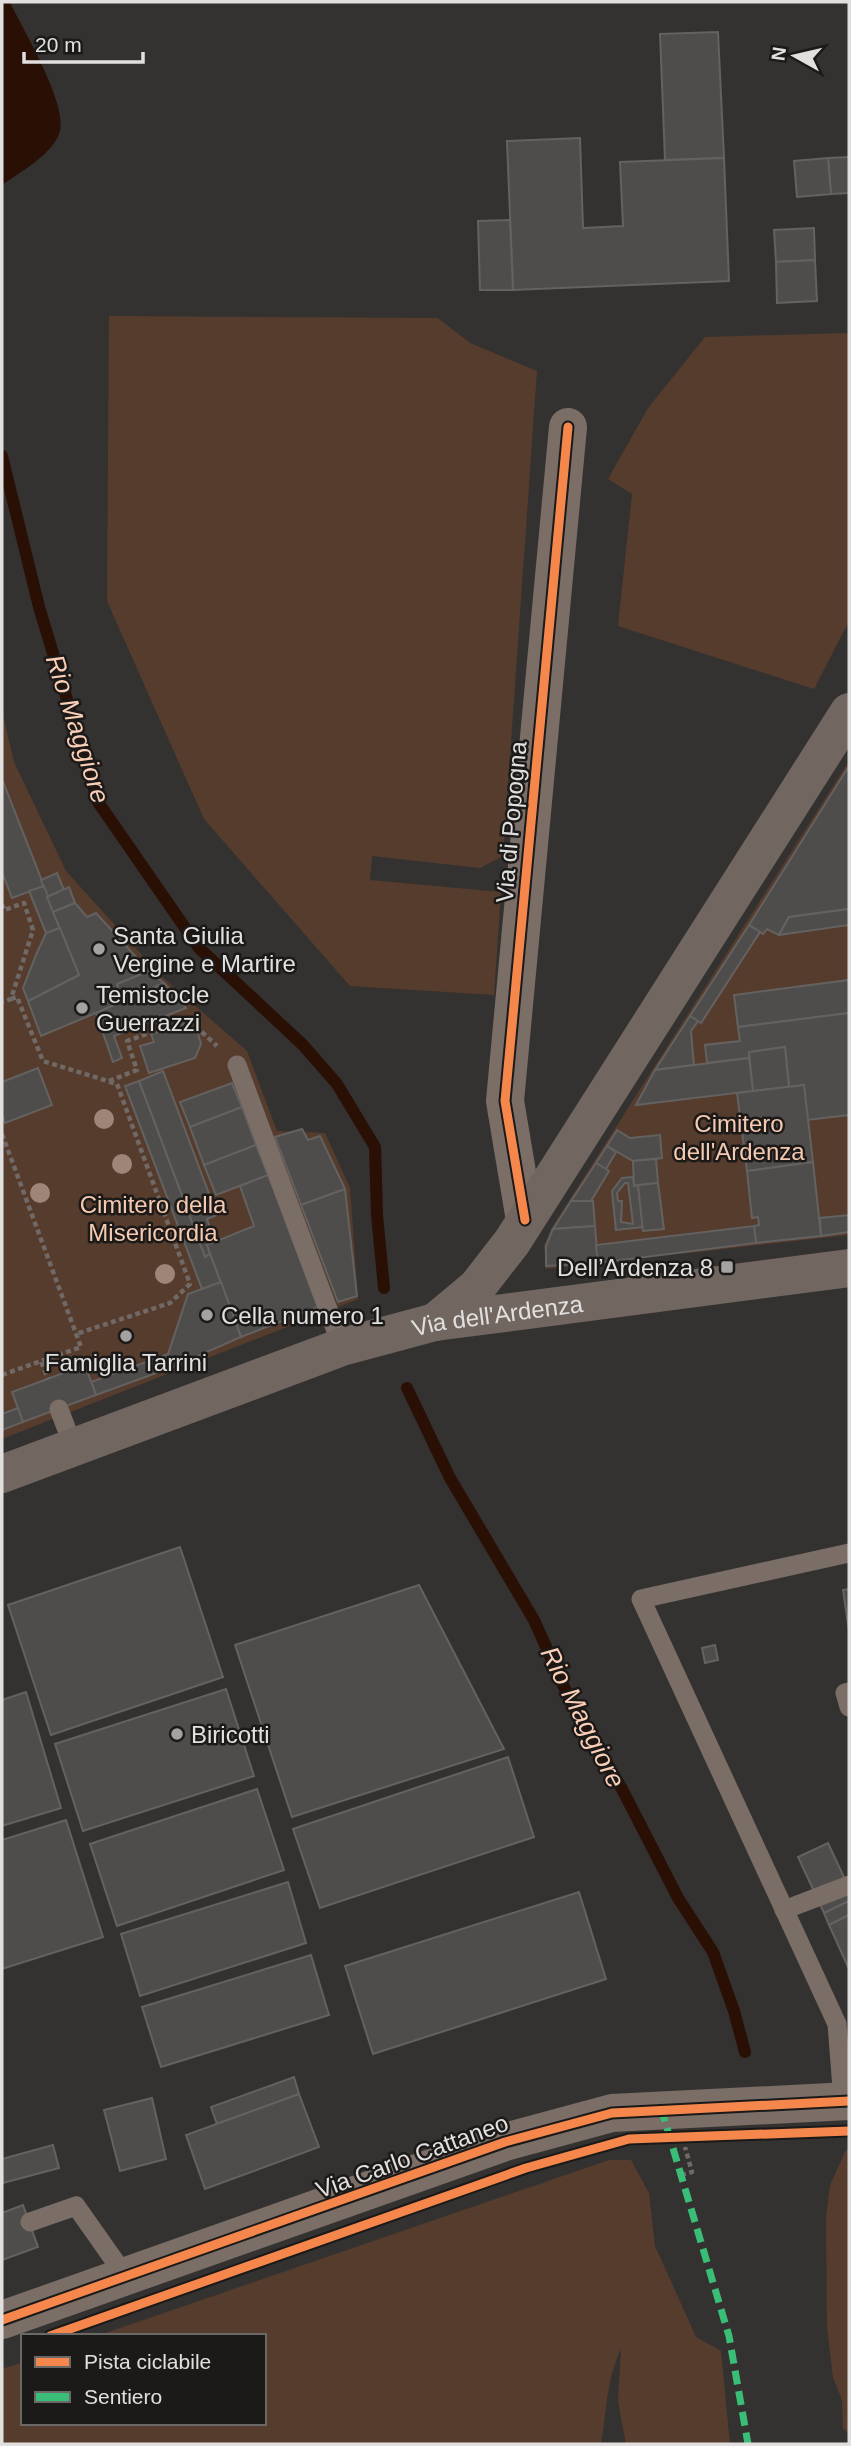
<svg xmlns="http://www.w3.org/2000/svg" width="851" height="2446" font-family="Helvetica,sans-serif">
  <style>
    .green { fill: #563c2d }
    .water { fill: #2a0f04 }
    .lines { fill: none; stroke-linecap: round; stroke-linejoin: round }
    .stream { stroke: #2a0f04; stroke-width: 12 }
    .building { fill: #4f4d4c; stroke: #646261; stroke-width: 2; fill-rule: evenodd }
    .path { stroke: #706966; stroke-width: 4.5; stroke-dasharray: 5 3.5; stroke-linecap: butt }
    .service { stroke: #7a6e67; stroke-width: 19 }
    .minor { stroke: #7a6e67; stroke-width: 38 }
    .secondary { stroke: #726760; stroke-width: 38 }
    .quiet { stroke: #3abd76; stroke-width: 7; stroke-dasharray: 14 7; stroke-linecap: butt }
    .cycleway-casing { stroke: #1b1a19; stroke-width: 13 }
    .cycleway { stroke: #f5874c; stroke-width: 9 }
    .tree { fill: #9f8577 }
    .poi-dot { fill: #a5a3a2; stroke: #1b1a19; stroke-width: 2.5 }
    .labels { text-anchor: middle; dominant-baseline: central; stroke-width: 5; stroke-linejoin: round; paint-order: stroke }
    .street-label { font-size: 24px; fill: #e2e0df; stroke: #1b1a19 }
    .poi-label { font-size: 24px; fill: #e2e0df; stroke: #1b1a19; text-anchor: start }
    .park-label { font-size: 24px; fill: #f6c9b1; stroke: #1b1a19 }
    .water-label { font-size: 26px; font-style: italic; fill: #fbceb6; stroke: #1b1a19 }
  </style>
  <rect width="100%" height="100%" fill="#343230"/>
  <g class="green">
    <path d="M109 316 438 318 470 343 537 371 503 856 480 868 372 856 370 880 501 892 494 995 350 986 204 819 107 601Z"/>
    <path d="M849 333V621L814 689 618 626 632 494 608 479 648 408 705 337Z"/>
    <path d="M2 711 14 762 66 871 161 976 247 1051 277 1131 325 1133 350 1188 358 1299 2 1439Z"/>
    <path d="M849 761V1235L546 1269 544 1246 551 1229Z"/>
    <path d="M846 2150H849V2434L843 2428 842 2400 833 2377 827 2327 826 2218 830 2185Z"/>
    <path d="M609 2160H631L649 2193 655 2246 696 2337 721 2351 730 2444H626L618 2402 621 2349C606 2380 607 2411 601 2444H2V2369L23 2362V2423H264V2336H97Z"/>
  </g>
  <path class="water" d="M2 2H10C23 30 67 102 60 131 54 154 20 172 2 185Z"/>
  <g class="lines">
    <g class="stream">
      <path d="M2 456 39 607 98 802 199 948 303 1045 337 1084 375 1147 377 1215 384 1288"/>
      <path d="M407 1388 450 1478 534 1620 568 1696 622 1789 678 1898 713 1952 734 2011 745 2052"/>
    </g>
  </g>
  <g class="building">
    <path d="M718 32 724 158 665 160 660 34Z"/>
    <path d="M580 138 583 228 623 226 620 162 724 158 729 281 513 290 507 141Z"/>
    <path d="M849 157V193L831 194 828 158Z"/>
    <path d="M828 158 831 194 797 197 794 161Z"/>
    <path d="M510 220 513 290H480L478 221Z"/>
    <path d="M814 228 815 260 776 262 774 230Z"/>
    <path d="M815 260 817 301 777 303 776 262Z"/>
    <path d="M849 766V909L789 917 779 935 767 929 763 934 749 925Z"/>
    <path d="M2 779 44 886 12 898 2 872Z"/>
    <path d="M57 873 64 890 47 897 41 880Z"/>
    <path d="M44 886 60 928 46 933 29 891Z"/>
    <path d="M69 887 75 903 53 912 47 897Z"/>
    <path d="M75 903 87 917 96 913 149 971 117 984 122 1002 41 1036 28 1001 79 975 53 912Z"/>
    <path d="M849 909V925L779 935 789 917Z"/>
    <path d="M749 925 760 932 701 1023 690 1016Z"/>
    <path d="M60 928 79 975 28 1001 23 988 36 955 46 933Z"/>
    <path d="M149 971 164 983 122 1002 117 984Z"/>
    <path d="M849 980V1013L738 1027 734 995Z"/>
    <path d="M164 983 186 1008 114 1036 122 1058 113 1062 96 1013Z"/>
    <path d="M849 1013V1115L807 1120 804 1085 789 1087 785 1047 749 1052V1058L707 1063 705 1045 740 1041 738 1027Z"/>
    <path d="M690 1016 698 1021 691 1031 694 1065 655 1070Z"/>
    <path d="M183 1024 197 1030 201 1044 195 1058 149 1073 140 1046 154 1042 151 1034Z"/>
    <path d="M785 1047 789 1087 753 1091 749 1052Z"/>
    <path d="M749 1058 753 1091 636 1105 655 1070Z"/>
    <path d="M38 1068 52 1105 5 1123 2 1114V1082Z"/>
    <path d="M163 1071 217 1215 207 1219 215 1241 207 1245 210 1254 205 1257 139 1081Z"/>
    <path d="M139 1081 205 1257 210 1254 221 1282 202 1289 125 1086Z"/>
    <path d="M232 1083 242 1107 190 1127 180 1102Z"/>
    <path d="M804 1085 813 1162 747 1171 737 1093Z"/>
    <path d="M242 1107 256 1145 204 1165 190 1127Z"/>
    <path d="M302 1129 308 1140 320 1136 345 1189 301 1205 275 1137Z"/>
    <path d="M617 1130 630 1138 660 1135 662 1158 633 1161 607 1146Z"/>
    <path d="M256 1145 268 1175 216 1195 204 1165Z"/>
    <path d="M607 1146 616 1152 606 1169 596 1163Z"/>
    <path d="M656 1159 658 1183 634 1186 633 1161Z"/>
    <path d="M813 1162 821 1236 756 1243 754 1226 759 1225 758 1217 752 1218 747 1171Z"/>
    <path d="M596 1163 609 1171 591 1201H571Z"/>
    <path d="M268 1175 318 1307 241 1337 207 1245 254 1226 240 1186Z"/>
    <path d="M633 1177 634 1186 638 1185 643 1227 616 1230 612 1191 622 1178ZM625 1183H628L633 1224 621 1222 622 1201H618L617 1193Z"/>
    <path d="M658 1183 664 1229 643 1231 638 1185Z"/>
    <path d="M345 1189 357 1296 338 1302 301 1205Z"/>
    <path d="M571 1201H593L595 1226 553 1229Z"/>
    <path d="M849 1215V1232L821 1236 820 1218Z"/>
    <path d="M595 1226 598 1263 546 1266V1246L553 1229Z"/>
    <path d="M754 1226 756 1243 598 1263 596 1245Z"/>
    <path d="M221 1282 241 1337 173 1367 168 1354 188 1294Z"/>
    <path d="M168 1354 173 1367 96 1395 91 1382Z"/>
    <path d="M85 1365 96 1395 23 1422 12 1392Z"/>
    <path d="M18 1408 23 1422 2 1430V1414Z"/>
    <path d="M180 1547 223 1677 51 1735 8 1605Z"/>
    <path d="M419 1585 504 1749 292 1817 235 1645Z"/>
    <path d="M849 1589V1631L843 1590Z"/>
    <path d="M715 1645 718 1660 705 1663 702 1648Z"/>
    <path d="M226 1689 254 1776 83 1831 55 1744Z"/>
    <path d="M26 1692 61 1808 2 1826V1700Z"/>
    <path d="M508 1757 534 1837 320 1908 293 1829Z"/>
    <path d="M257 1789 284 1870 117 1926 90 1844Z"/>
    <path d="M66 1820 103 1937 2 1969V1840Z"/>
    <path d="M828 1843 849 1888V1901L824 1913 798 1857Z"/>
    <path d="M288 1882 306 1943 140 1996 121 1934Z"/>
    <path d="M579 1892 606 1979 373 2054 345 1966Z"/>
    <path d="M849 1901V1915L829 1925 824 1913Z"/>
    <path d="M849 1915V1969L829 1925Z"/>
    <path d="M311 1955 329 2015 161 2067 142 2007Z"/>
    <path d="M294 2077 299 2094 217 2124 211 2107Z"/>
    <path d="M299 2094 319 2147 205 2189 186 2135Z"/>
    <path d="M152 2098 166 2159 120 2171 104 2110Z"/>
    <path d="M53 2145 59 2168 3 2183 2 2159Z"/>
    <path d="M23 2205 38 2247 2 2260V2213Z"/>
  </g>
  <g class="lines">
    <g class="path">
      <path d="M2 904 4 910 24 903 33 930 11 999 2 1002"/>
      <path d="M11 999 17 997 43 1061 117 1084 190 1284 170 1303 76 1334"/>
      <path d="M109 1081 137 1070 127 1041 188 1019 217 1046"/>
      <path d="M2 1134 81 1347 41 1361"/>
      <path d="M2 1375 41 1361 48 1379"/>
      <path d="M681 2175 692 2172 685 2147"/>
    </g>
    <g class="service">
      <path d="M237 1065 342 1347"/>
      <path d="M59 1409 73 1446"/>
      <path d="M849 1692 845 1693 849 1707"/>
      <path d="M784 1910 849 1885"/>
      <path d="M843 2101 837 2024 641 1599 849 1553"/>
      <path d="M30 2222 76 2206 126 2277"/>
    </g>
    <g class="minor">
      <path d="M525 1220 505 1101 568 427"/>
      <path d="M2 2320 505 2142 612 2113 849 2101"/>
    </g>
    <g class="secondary">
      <path d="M435 1322 477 1287 512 1242 849 712"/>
      <path id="s1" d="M2 1474 342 1347 435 1322 849 1268"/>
    </g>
    <path class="quiet" d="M661 2108 729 2336 748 2444"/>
    <g class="cycleway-casing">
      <g id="cycleway">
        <path d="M525 1220 505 1101 568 427"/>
        <path d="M2 2320 505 2142 612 2113 849 2101"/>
        <path d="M50 2336 526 2168 629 2139 849 2131"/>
      </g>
    </g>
    <use href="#cycleway" class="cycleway"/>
  </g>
  <g class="tree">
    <circle cx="104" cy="1119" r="10"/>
    <circle cx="122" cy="1164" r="10"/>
    <circle cx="40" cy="1193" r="10"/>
    <circle cx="165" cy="1274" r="10"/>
  </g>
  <g class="poi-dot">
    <circle cx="99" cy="949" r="7"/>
    <circle cx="82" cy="1008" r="7"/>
    <rect x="720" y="1260" width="14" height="14" rx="3.5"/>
    <circle cx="207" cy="1315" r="7"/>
    <circle cx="126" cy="1336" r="7"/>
    <circle cx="177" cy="1734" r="7"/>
  </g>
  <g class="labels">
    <g class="street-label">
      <text transform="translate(511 822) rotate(-85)">Via di Popogna</text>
      <text stroke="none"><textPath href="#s1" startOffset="522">Via dell'Ardenza</textPath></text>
      <text transform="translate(412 2156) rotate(-20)">Via Carlo Cattaneo</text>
    </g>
    <g class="poi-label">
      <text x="113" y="935">Santa Giulia<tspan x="113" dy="28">Vergine e Martire</tspan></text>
      <text x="96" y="994">Temistocle<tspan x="96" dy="28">Guerrazzi</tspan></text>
      <text x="713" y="1267" text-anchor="end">Dell’Ardenza 8</text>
      <text x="221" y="1315">Cella numero 1</text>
      <text x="126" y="1362" text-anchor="middle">Famiglia Tarrini</text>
      <text x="191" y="1734">Biricotti</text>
    </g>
    <g class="park-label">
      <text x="739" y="1123">Cimitero<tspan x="739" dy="28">dell'Ardenza</tspan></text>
      <text x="153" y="1204">Cimitero della<tspan x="153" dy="28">Misericordia</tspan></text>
    </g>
    <g class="water-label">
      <text transform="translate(78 729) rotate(72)">Rio Maggiore</text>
      <text transform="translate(583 1717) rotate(63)">Rio Maggiore</text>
    </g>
  </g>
  <rect width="851" height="2446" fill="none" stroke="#e2e0df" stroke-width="7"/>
  <rect x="21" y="2334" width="245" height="91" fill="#1b1a19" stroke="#6b6968" stroke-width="2"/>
  <rect x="35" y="2357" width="35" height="10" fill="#f5874c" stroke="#6b6968" stroke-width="2"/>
  <text x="84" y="2369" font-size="21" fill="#e2e0df">Pista ciclabile</text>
  <rect x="35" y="2392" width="35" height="10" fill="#3abd76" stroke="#6b6968" stroke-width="2"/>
  <text x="84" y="2404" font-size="21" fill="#e2e0df">Sentiero</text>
  <g transform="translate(795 56) rotate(278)" stroke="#1b1a19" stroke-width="5" paint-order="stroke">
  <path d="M0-5L12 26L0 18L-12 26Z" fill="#e2e0df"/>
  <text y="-10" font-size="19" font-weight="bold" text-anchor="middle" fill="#e2e0df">N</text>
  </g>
  <path d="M24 52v10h119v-10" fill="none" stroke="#e2e0df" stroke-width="3.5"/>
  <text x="35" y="52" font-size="21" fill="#e2e0df" stroke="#1b1a19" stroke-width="5" paint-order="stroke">20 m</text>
</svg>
